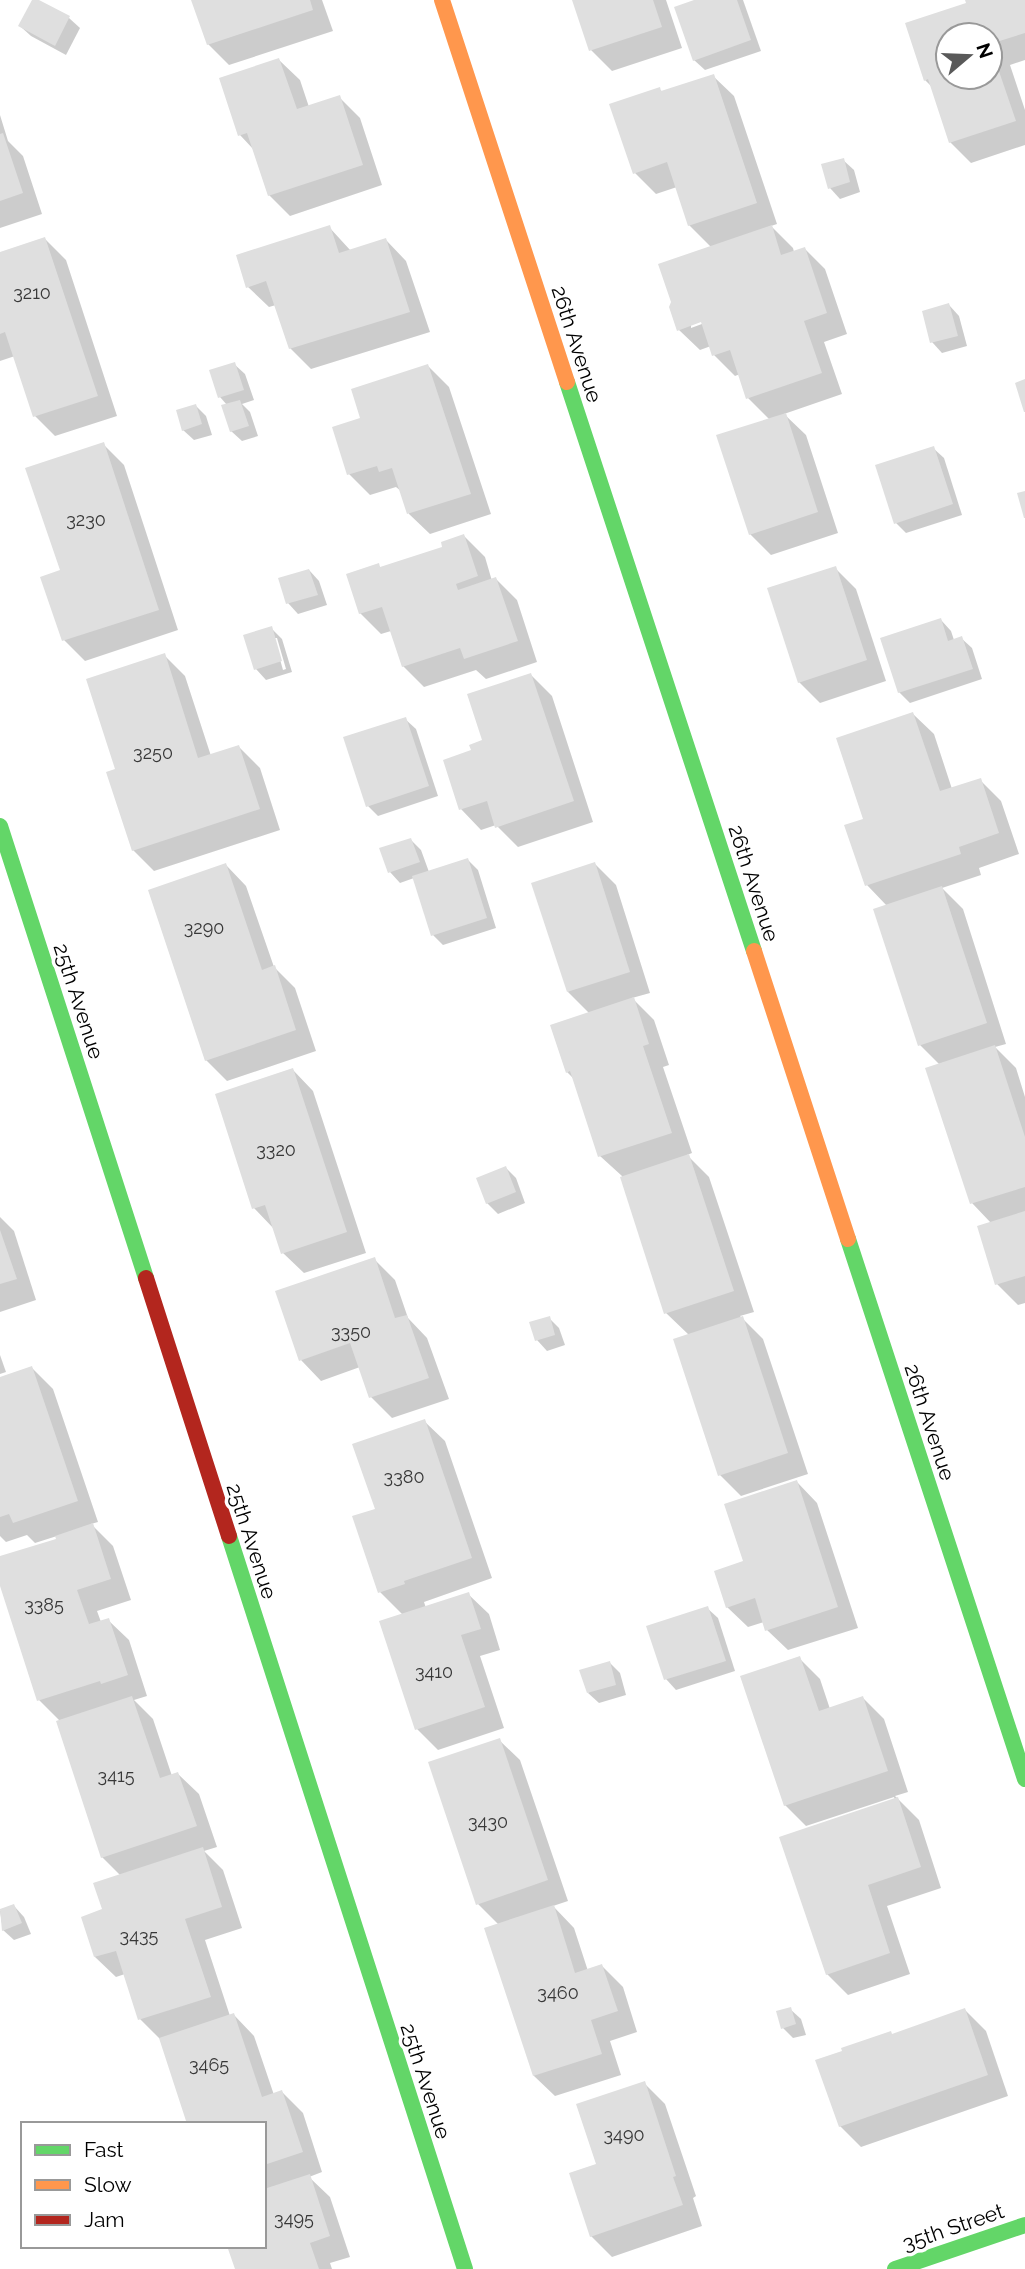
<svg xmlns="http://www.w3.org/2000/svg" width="1025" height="2269" font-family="Raleway,sans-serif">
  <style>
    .shadow { fill: #0003; fill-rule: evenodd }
    .building { fill: #dfdfdf }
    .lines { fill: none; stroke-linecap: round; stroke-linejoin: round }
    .fast { stroke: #63d668; stroke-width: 16 }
    .slow { stroke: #ff974d; stroke-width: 16 }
    .jam { stroke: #b3261e; stroke-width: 16 }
    .labels { text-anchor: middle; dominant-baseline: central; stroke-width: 7; stroke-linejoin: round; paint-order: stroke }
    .number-label { font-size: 18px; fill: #383838 }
    .street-label { font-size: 21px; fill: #000; stroke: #fff }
  </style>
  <rect width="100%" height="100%" fill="#fff"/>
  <g class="shadow">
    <path d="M34 0 69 18 80 28 66 55 31 36 20 26Z"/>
    <path d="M193 0H322L333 31 229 65 208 44Z"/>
    <path d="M574 0H666L682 48 612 71 591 50Z"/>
    <path d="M699 0H743L761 51 705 70 694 60Z"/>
    <path d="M967 0H1025V60L1010 65 1025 110V145L971 163 950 142 932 87 925 80 907 25 968 4ZM948 35H990V77H948Z"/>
    <path d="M279 60 300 80 309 107 339 97 360 118 382 185 290 216 269 195 254 150 240 135Z"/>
    <path d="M713 76 734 96 777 224 771 226 793 248 794 252 805 249 825 269 847 334 824 342 842 394 784 414 806 435 838 533 771 555 750 534 770 420 748 398 740 374 735 376 714 355 711 346 700 350 679 330 712 248 689 225 677 187 656 194 635 173 659 89 663 92ZM709 318 710 321 691 328V324Z"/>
    <path d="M0 115 8 141 23 156 42 214 0 228Z"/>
    <path d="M843 160 854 170 860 192 840 199 830 188Z"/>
    <path d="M329 227 351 251 386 240 406 261 430 332 311 369 290 348 276 305 269 307 248 287Z"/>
    <path d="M45 239 66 260 117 416 55 436 35 416 15 356 0 361V254Z"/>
    <path d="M949 305 959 316 967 346 942 353 932 342Z"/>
    <path d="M234 364 245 374 254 400 242 404 250 412 258 436 242 441 231 431 227 405 220 397Z"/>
    <path d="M428 366 449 387 491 514 430 534 409 514 402 492 396 487 370 495 349 474 334 428 363 419Z"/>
    <path d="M196 406 206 416 212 435 194 440 183 430Z"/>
    <path d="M103 444 124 465 178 630 85 661 64 640 42 578 62 571Z"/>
    <path d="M933 448 944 458 962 515 906 533 896 523Z"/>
    <path d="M464 536 485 557 492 581 496 579 517 600 537 662 486 679 476 670 424 687 403 666 391 631 381 634 360 613 378 565 382 569 444 548Z"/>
    <path d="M835 568 856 589 886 681 820 703 799 682Z"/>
    <path d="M309 570 319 581 327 605 298 614 288 603Z"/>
    <path d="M941 620 951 631 954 640 961 638 972 648 982 679 910 703 899 692Z"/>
    <path d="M271 628 282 639 292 672 266 680 256 669ZM274 638H277L286 669 283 670Z"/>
    <path d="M164 655 185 676 211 756 239 747 260 768 280 830 154 871 133 850 118 770Z"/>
    <path d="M531 675 552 696 593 822 518 847 496 825 481 830 461 809 474 751 485 741Z"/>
    <path d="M913 714 934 734 952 789 980 780 1001 801 1019 854 979 868 981 875 942 888 963 909 1006 1044 995 1047 1016 1068 1025 1097V1303L1018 1305 997 1284 991 1223 972 1203 940 1065 920 1045 887 906 867 885 865 820Z"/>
    <path d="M405 719 416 729 438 796 378 816 368 806Z"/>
    <path d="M411 840 421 850 429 872 468 860 478 870 496 928 443 945 433 935 414 878 400 883 390 872Z"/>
    <path d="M595 864 616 885 650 993 632 998 654 1020 669 1065 663 1067 692 1153 687 1155 709 1177 754 1312 740 1316 763 1339 808 1474 741 1496 720 1475 689 1335 666 1313 622 1176 600 1156 574 1079 567 1072 590 1014 568 992Z"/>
    <path d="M226 865 246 886 274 967 295 988 316 1051 227 1081 206 1060Z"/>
    <path d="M293 1070 313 1091 366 1253 304 1273 283 1253 275 1230 254 1208Z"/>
    <path d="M506 1168 516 1178 525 1203 498 1214 487 1203Z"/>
    <path d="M0 1217 14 1231 36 1300 0 1312Z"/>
    <path d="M374 1259 395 1280 408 1318 427 1338 449 1399 392 1418 371 1397 360 1367 321 1381 301 1360Z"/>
    <path d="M549 1318 559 1328 565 1345 547 1351 537 1340Z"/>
    <path d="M0 1355 6 1372 0 1374Z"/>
    <path d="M32 1368 53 1389 98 1522 91 1524 113 1546 131 1600 97 1611 101 1622 108 1620 129 1640 147 1696 134 1700 153 1719 172 1776 178 1774 199 1794 217 1847 204 1851 223 1870 242 1928 205 1940 230 2016 234 2015 254 2036 274 2095 282 2092 303 2113 322 2172 309 2177 330 2197 350 2257 330 2263 332 2269H237L264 2246V2124L161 2040 140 2019 125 1974 116 1977 95 1957 104 1910 121 1876 102 1857 61 1722 39 1700 0 1580V1558L58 1540 57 1536 35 1543 27 1535 6 1542 0 1536V1379Z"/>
    <path d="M424 1421 445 1441 492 1578 424 1602 426 1608 468 1594 489 1614 500 1650 480 1656 504 1728 438 1750 417 1729 403 1615 380 1592 377 1510Z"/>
    <path d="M797 1482 817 1503 858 1628 788 1650 767 1630 764 1622 748 1627 727 1607 745 1562Z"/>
    <path d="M707 1608 718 1618 735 1671 676 1690 666 1679Z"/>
    <path d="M799 1658 820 1679 830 1709 863 1698 884 1719 908 1792 895 1796 919 1820 941 1888 887 1906 910 1974 848 1995 827 1974 895 1800 894 1797 806 1826 785 1805Z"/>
    <path d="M610 1663 620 1673 626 1695 599 1703 588 1693Z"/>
    <path d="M499 1740 520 1760 568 1901 553 1906 574 1928 588 1971 602 1966 623 1987 637 2032 610 2041 621 2075 555 2096 534 2076 499 1925 478 1904Z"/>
    <path d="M14 1906 24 1917 31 1934 14 1940 3 1930 0 1911Z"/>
    <path d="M790 2009 801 2019 806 2035 793 2038 783 2028Z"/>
    <path d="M965 2010 986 2031 1008 2096 861 2147 840 2126 893 2036Z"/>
    <path d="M644 2083 665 2104 696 2196 693 2198 702 2226 612 2257 591 2236 598 2165Z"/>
  </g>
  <g class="building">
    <path d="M32 0H39L70 16 55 46 18 26Z"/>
    <path d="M191 0H310L313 10 207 45Z"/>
    <path d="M572 0H653L662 27 589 51Z"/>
    <path d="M694 0H737L751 40 693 61 674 7Z"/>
    <path d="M965 0H1025V33L990 44V35H948V77H990V45L1016 121 949 143 928 79 924 81 905 23 966 3Z"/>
    <path d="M279 58 297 109 340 95 363 165 268 196 247 133 238 136 219 78Z"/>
    <path d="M714 74 757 203 688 226 667 162 633 174 609 104 660 87 661 91Z"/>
    <path d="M3 133 23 193 0 201V134Z"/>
    <path d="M844 158 850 182 828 189 821 164Z"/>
    <path d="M330 225 339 253 386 238 410 312 289 349 266 281 246 288 236 255Z"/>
    <path d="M772 225 781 255 805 247 827 313 804 321 822 373 746 399 730 350 712 356 701 322 677 331 669 307 671 302 658 264Z"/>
    <path d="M45 237 98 396 33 417 5 332 0 334V252Z"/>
    <path d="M949 303 958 336 930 343 922 311Z"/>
    <path d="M235 362 244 390 218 398 209 370Z"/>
    <path d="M428 364 471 494 407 514 392 468 379 472 377 466 347 475 332 427 360 418 351 389Z"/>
    <path d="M1025 379V412H1024L1015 383Z"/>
    <path d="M240 400 249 426 230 432 221 405Z"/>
    <path d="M196 404 202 424 182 431 176 410Z"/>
    <path d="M786 413 818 512 749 535 716 435Z"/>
    <path d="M104 442 159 610 62 641 40 577 60 570 25 468Z"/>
    <path d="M934 446 953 504 894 524 875 465Z"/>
    <path d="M1025 491V518H1024L1017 493Z"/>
    <path d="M464 534 478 576 456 584 458 590 496 577 518 641 464 659 460 648 402 667 382 607 359 614 346 574 379 563 380 567 442 547 441 542Z"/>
    <path d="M836 566 867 660 798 683 767 588Z"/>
    <path d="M309 569 318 595 286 604 278 578Z"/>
    <path d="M941 618 948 641 962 636 973 669 898 693 880 638Z"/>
    <path d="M272 626 282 661 254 670 243 635Z"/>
    <path d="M165 653 198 758 239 745 260 809 132 851 106 772 115 769 86 679Z"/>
    <path d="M531 673 574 801 495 828 487 801 459 810 443 760 471 750 469 745 482 740 467 694Z"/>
    <path d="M913 712 940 791 981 778 999 833 959 847 961 854 865 886 844 825 863 819 836 738Z"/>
    <path d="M406 717 429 786 366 807 343 737Z"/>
    <path d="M411 838 420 862 388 873 379 848Z"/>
    <path d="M468 858 487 918 431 936 412 876Z"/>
    <path d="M595 862 630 972 567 992 531 883Z"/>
    <path d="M226 863 262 970 275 965 296 1030 205 1061 148 890Z"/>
    <path d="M942 886 987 1023 918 1046 873 909Z"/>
    <path d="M634 997 649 1044 643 1046 672 1133 598 1157 570 1071 566 1073 550 1025Z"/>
    <path d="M995 1045 1025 1137V1187L970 1204 925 1068Z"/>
    <path d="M293 1068 347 1232 281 1254 265 1205 252 1209 215 1094Z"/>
    <path d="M689 1154 734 1291 664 1314 620 1177Z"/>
    <path d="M506 1166 516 1192 486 1204 476 1178Z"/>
    <path d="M1025 1211V1276L995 1285 977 1226Z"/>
    <path d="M0 1230 17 1279 0 1284Z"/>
    <path d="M375 1257 395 1318 407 1315 429 1378 369 1398 350 1343 299 1361 275 1291Z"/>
    <path d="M550 1316 555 1335 535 1341 529 1322Z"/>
    <path d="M743 1316 788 1453 718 1476 673 1339Z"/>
    <path d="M32 1366 78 1501 13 1523 9 1514 0 1517V1377Z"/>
    <path d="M425 1419 472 1558 404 1581 405 1584 378 1593 352 1516 375 1509 352 1444Z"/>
    <path d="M797 1480 838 1607 765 1631 755 1598 726 1608 714 1571 743 1561 724 1504Z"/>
    <path d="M93 1523 111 1579 77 1590 89 1624 109 1618 128 1675 101 1684 100 1681 37 1701 0 1586V1556L56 1539 55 1536Z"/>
    <path d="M469 1592 481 1629 461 1635 485 1707 415 1730 379 1621Z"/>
    <path d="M708 1606 726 1661 664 1680 646 1626Z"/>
    <path d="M800 1656 819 1711 863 1696 888 1771 784 1806 740 1676Z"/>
    <path d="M610 1661 616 1685 587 1693 579 1670Z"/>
    <path d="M132 1696 160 1778 178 1772 197 1826 101 1858 56 1721Z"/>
    <path d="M500 1738 548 1880 476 1905 428 1762Z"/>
    <path d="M898 1797 921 1867 868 1885 890 1953 826 1975 779 1837Z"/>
    <path d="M203 1847 222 1907 185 1919 211 1997 138 2020 116 1951 94 1957 81 1917 102 1909 93 1883Z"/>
    <path d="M14 1904 22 1923 2 1931 0 1909Z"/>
    <path d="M554 1905 575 1973 602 1964 618 2011 591 2020 602 2054 533 2076 484 1928Z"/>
    <path d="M791 2007 796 2024 781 2029 776 2011Z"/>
    <path d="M965 2008 988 2075 839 2127 815 2060 842 2051 841 2048 891 2031 892 2034Z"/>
    <path d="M234 2013 262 2097 282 2090 303 2152 264 2165V2124H187L159 2038Z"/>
    <path d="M645 2081 676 2176 673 2177 683 2205 590 2237 569 2173 596 2164 576 2104Z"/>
    <path d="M310 2174 330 2236 310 2243 319 2269H235L227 2246H264V2189Z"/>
  </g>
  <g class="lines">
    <g class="fast">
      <path d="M567 382 754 951"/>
      <path d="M0 826 146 1278"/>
      <path d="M848 1239 1025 1779"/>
      <path d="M229 1536 465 2269"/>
      <path d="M895 2269 1025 2225"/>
    </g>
    <g class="slow">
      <path d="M442 0 567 382"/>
      <path d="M754 951 848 1239"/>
    </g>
    <path class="jam" d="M146 1278 229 1536"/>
  </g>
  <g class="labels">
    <g class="number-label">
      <text x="32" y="292">3210</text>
      <text x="86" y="519">3230</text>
      <text x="153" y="752">3250</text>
      <text x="204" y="927">3290</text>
      <text x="276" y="1149">3320</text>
      <text x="351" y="1331">3350</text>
      <text x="404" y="1476">3380</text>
      <text x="44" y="1604">3385</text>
      <text x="434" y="1671">3410</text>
      <text x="116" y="1775">3415</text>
      <text x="488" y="1821">3430</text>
      <text x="139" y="1935">3435</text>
      <text x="558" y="1992">3460</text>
      <text x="209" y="2064">3465</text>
      <text x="624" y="2134">3490</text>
      <text x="294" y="2218">3495</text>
    </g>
    <g class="street-label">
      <text transform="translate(577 344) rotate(72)">26th Avenue</text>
      <text transform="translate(754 883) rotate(72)">26th Avenue</text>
      <text transform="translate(79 1001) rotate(72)">25th Avenue</text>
      <text transform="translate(930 1422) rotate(72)">26th Avenue</text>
      <text transform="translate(252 1541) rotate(72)">25th Avenue</text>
      <text transform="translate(426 2081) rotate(72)">25th Avenue</text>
      <text transform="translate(953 2227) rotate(-19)">35th Street</text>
    </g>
  </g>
  <rect x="21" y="2122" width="245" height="126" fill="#ffffff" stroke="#999999" stroke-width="2"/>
  <rect x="35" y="2145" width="35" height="10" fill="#63d668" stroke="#999999" stroke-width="2"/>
  <text x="84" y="2157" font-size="21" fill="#000000">Fast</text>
  <rect x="35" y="2180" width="35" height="10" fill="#ff974d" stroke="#999999" stroke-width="2"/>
  <text x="84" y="2192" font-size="21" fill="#000000">Slow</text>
  <rect x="35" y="2215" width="35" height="10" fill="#b3261e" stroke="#999999" stroke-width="2"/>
  <text x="84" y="2227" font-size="21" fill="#000000">Jam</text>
  <g transform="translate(969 56) rotate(71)"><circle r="33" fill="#ffffff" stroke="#999999" stroke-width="2"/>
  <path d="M0-5L12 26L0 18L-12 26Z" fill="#595959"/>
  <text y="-10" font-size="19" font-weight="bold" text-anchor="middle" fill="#000000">N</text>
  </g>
</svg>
